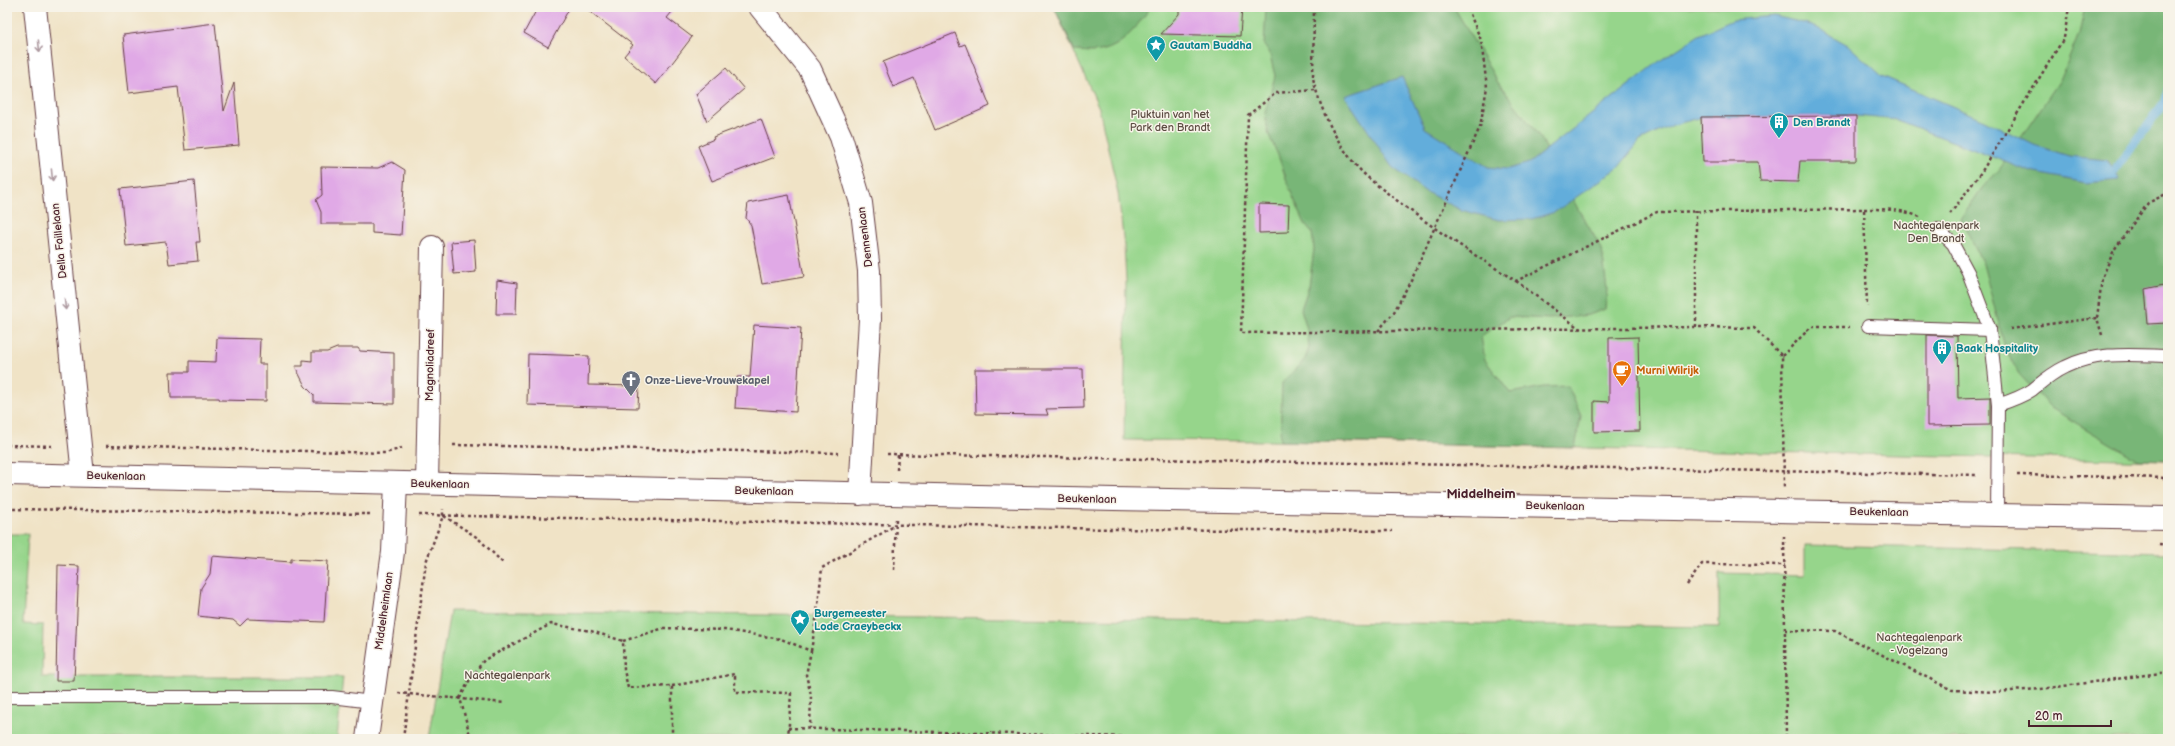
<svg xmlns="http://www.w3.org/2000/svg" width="2175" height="746" font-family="'Balsamiq Sans',sans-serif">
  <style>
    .green { fill: #96d58b; stroke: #707a5b }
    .forest { fill: #78b677; stroke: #616a51 }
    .water { fill: #62addb; stroke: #566683 }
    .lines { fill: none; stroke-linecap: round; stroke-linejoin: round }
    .stream { stroke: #62addb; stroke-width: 8 }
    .building { fill: #e0a9e6 }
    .lane-casing { stroke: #633c42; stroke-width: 14 }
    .street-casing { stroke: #633c42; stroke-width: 24 }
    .secondary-casing { stroke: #633c42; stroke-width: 24 }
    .path { stroke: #633c42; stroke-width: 2.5; stroke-dasharray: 3 3; stroke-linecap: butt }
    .lane { stroke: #fff; stroke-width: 12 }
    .street { stroke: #fff; stroke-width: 22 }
    .secondary { stroke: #fff; stroke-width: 22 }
    .oneway { stroke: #ae9aa0 }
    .labels { text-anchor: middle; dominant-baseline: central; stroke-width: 3; stroke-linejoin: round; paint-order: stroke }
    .culture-label { font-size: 11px; font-weight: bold; fill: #0d838f; stroke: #f7f3e8; text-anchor: start }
    .park-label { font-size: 11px; fill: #5d4c43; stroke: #f7f3e8 }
    .street-label { font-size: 11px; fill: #4a1f2b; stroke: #f7f3e8 }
    .food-label { font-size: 11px; font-weight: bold; fill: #c56008; stroke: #f7f3e8; text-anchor: start }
    .worship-label { font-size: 11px; font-weight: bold; fill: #5b616d; stroke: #f7f3e8; text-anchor: start }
    .quarter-label { font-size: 13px; font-weight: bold; fill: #4a1f2b; stroke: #f7f3e8 }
  </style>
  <rect width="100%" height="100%" fill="#f7f3e8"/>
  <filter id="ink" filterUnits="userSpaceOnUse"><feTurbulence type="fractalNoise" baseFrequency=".025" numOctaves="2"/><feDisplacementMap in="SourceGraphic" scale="8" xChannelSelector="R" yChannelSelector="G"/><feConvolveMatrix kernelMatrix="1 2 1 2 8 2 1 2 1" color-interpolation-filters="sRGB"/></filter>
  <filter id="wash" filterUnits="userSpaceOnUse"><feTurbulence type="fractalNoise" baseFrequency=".012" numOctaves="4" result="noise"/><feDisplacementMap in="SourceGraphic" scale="16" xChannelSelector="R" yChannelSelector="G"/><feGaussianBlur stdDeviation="0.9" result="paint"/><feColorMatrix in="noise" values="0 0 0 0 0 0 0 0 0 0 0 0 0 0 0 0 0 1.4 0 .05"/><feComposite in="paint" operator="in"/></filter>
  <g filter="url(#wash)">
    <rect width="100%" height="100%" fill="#f0e3c6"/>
    <g class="green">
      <path d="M1054 7H2168V461L1270 441 1124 440 1126 280 1124 246 1118 193 1099 108Z"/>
      <path d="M7 534H28L23 624 43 625 42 677H343L337 739H7Z"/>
      <path d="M1805 545 2168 553V739H429L450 611 1719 627V573L1805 575Z"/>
    </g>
    <g class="forest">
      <path d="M1054 7H1151C1137 25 1124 47 1100 51 1092 53 1083 51 1075 51Z"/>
      <path d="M1266 7H1454L1497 81 1542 140 1578 209 1602 249 1607 289 1605 309 1589 315 1549 319 1510 317 1481 336 1485 360 1510 393 1544 387 1568 386 1581 416 1575 448 1280 441 1282 383 1305 359 1309 348 1307 329 1301 309 1309 286 1314 249 1312 233 1306 226 1290 190 1278 155 1268 133 1265 113 1275 76 1269 51 1264 46Z"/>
      <path d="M2085 7H2168V461L2138 460 2051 408 2019 374 2006 351 1983 264 1961 219 1982 188 1999 170 2060 80 2079 34Z"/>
    </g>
    <path class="water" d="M1774 16 1812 25 1848 45 1882 76 1984 120 2034 145 2069 156 2107 160 2120 180 2086 183 2031 172 1897 120 1857 116 1703 117 1673 125 1640 141 1618 168 1555 212 1532 219 1499 220 1461 210 1426 192 1392 167 1345 96 1402 77 1425 128 1488 167 1508 169 1529 163 1661 60 1699 35 1733 20Z"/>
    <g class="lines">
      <path class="stream" d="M2114 171 2165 102 2168 89"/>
    </g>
    <g id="blocks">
      <g class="building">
        <path d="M538 7H570L548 47 524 33Z"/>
        <path d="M584 7H676L667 18 692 37 656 84 624 56 633 45Z"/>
        <path d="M1179 7H1242L1240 36 1161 34 1179 14Z"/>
        <path d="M215 23 224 111 234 83 239 145 185 150 178 87 129 93 123 35Z"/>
        <path d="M955 33 960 46 965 44 990 106 935 130 914 78 893 87 883 62Z"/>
        <path d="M726 68 744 89 707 121 696 94Z"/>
        <path d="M1856 116V161H1800L1798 182 1760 181 1758 162H1703L1701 117Z"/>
        <path d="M761 119 775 157 712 181 698 146 714 139 713 137Z"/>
        <path d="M392 162 405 170 401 235 372 233V224H321V212L316 200 322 195 321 167 378 168Z"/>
        <path d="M194 181 200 242H196L198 261 169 264 166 242 126 246 120 189Z"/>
        <path d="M789 195 804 277 762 284 751 225 746 218 748 203Z"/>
        <path d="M1259 204 1289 205 1288 232 1259 233Z"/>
        <path d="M474 240 476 272 454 274 451 242Z"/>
        <path d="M497 280 517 283 516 314H496Z"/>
        <path d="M2168 284V323L2148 324 2145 289Z"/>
        <path d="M754 325 801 328 796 412 735 408 737 377H750Z"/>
        <path d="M1927 335 1957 336 1958 398 1990 397V425L1927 426Z"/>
        <path d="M1638 337 1640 431 1594 432V401L1609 402V338Z"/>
        <path d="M217 338 260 339 259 364H266V401L220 400 219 398H171L170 372H189V361L216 362Z"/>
        <path d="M337 348H358L360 351 394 353V404L314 402V395L305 386 295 366H303V360L312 361V352H327Z"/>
        <path d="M528 354 589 356 588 385 639 386 638 408 527 405Z"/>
        <path d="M975 369H1083L1084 408 1046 409 1048 415 976 414Z"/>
        <path d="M212 556 291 562V559L328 561 324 622 247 619 240 626 233 620 198 616 201 588 210 574Z"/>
        <path d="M58 565 79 566 74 681H56Z"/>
      </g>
    </g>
  </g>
  <g filter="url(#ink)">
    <use href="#blocks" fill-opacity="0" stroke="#633c42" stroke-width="1"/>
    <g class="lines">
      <g class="lane-casing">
        <g id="lane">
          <path d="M1938 229 1953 244 1968 272 1990 330 1998 405 1997 514"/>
          <path d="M1868 326 1990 330"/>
          <path d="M1998 405C2010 401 2022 397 2032 390 2043 381 2052 373 2065 367 2097 351 2133 355 2168 356"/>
          <path d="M7 697H332L372 702"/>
        </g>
      </g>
      <g class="street-casing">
        <g id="street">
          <path d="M35 7 83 475"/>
          <path d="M760 7 810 69 841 137 861 203 869 271 870 319 860 494"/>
          <path d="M427 483 432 247"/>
          <path d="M367 739 393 552 396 483"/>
        </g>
      </g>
      <g class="secondary-casing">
        <path id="secondary" d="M7 474 1114 499 2168 518"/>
      </g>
      <g class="path">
        <path d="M1314 7 1313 78C1320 109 1334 138 1354 163 1365 177 1381 188 1395 199 1434 229 1474 255 1516 281L1657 212 1864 209 1867 306"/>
        <path d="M1315 90 1276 93 1248 115 1241 333 1696 327"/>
        <path d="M1864 209C1885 209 1903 209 1922 218"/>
        <path d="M1696 210V327L1754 328 1782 356 1784 487"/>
        <path d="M1950 214 1982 171 2064 38 2069 7"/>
        <path d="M1516 281 1580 329"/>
        <path d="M2010 329 2097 318"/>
        <path d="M1378 331 1394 312 1411 280 1480 127 1487 87 1481 40 1467 7"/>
        <path d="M2102 335 2097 318 2102 278 2114 250 2148 203 2168 193"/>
        <path d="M1782 356 1811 327H1849"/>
        <path d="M7 445 55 446"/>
        <path d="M453 445 838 453"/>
        <path d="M106 446 386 453 402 448"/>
        <path d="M887 454 1978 475"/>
        <path d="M897 470 898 454"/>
        <path d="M2017 475 2168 478"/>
        <path d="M7 509 370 514"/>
        <path d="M419 515 1114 529 1392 531"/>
        <path d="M444 516 478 538 503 563"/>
        <path d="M1784 536 1786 739"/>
        <path d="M2159 545 2168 546"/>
        <path d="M894 570 896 519"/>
        <path d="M1687 585 1702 564 1785 565"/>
        <path d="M1785 630 1835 631 1952 690 1995 692 2041 689 2168 672"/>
        <path d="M623 641 664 628 725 630 781 639 811 651 806 675 811 695 810 728"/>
        <path d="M811 651 817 614 822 568 896 525"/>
        <path d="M672 686 735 674V692L791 693 788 739"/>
        <path d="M398 693 505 703"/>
        <path d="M788 728 1202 739"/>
        <path d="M933 731 934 739"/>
        <path d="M403 739 426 562 443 516V509"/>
        <path d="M471 739 460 698 469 681 484 660 551 624 591 631 623 641 624 670 628 688 672 686V739"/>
        <path d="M990 739V732"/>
      </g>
      <use href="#lane" class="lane"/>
      <use href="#street" class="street"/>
      <use href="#secondary" class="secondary"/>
    </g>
    <defs><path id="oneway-shaft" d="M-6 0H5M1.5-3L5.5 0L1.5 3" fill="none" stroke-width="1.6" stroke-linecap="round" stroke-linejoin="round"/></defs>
    <g class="oneway">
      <use href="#oneway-shaft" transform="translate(39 46) rotate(84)"/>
      <use href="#oneway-shaft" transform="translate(52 175) rotate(84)"/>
      <use href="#oneway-shaft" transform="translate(65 304) rotate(84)"/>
    </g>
  </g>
  <defs>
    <g id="sight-pin" transform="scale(1)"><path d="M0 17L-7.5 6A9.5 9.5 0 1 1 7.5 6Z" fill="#0f9aa8" stroke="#f7f3e8"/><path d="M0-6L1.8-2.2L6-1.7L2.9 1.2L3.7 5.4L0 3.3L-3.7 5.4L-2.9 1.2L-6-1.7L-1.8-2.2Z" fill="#fff"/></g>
    <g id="building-pin" transform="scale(1)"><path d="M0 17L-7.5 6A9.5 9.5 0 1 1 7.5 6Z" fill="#0f9aa8" stroke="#f7f3e8"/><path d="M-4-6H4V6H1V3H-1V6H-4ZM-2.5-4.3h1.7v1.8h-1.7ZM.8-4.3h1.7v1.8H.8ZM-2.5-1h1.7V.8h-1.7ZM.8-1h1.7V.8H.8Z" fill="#fff"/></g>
    <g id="cafe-pin" transform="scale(1)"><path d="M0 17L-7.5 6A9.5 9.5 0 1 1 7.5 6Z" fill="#e8710a" stroke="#f7f3e8"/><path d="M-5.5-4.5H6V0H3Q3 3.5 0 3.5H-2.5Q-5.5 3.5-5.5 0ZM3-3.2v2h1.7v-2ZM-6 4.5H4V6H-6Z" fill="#fff"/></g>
    <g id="church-pin" transform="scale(1)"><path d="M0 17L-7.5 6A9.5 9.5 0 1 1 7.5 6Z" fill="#6b7280" stroke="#f7f3e8"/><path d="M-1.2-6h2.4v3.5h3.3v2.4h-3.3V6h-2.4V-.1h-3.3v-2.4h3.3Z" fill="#fff"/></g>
  </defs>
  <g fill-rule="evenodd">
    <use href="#sight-pin" x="1156" y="45"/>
    <use href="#building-pin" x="1779" y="122"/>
    <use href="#building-pin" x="1942" y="348"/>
    <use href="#cafe-pin" x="1622" y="370"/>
    <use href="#church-pin" x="631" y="380"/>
    <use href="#sight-pin" x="800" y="619"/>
  </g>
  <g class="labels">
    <g class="culture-label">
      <text x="1170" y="45">Gautam Buddha</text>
      <text x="1793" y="122">Den Brandt</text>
      <text x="1956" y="348">Baak Hospitality</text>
      <text x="814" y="613">Burgemeester<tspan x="814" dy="13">Lode Craeybeckx</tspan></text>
    </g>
    <g class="park-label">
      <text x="1170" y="114">Pluktuin van het<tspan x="1170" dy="13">Park den Brandt</tspan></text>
      <text x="1936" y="225">Nachtegalenpark<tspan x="1936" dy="13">Den Brandt</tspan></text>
      <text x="1919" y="637">Nachtegalenpark<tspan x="1919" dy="13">- Vogelzang</tspan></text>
      <text x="507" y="675">Nachtegalenpark</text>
    </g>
    <g class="street-label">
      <text transform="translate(865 237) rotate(-97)">Dennenlaan</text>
      <text transform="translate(59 241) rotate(-96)">Della Faillelaan</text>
      <text transform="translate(430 365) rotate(-89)">Magnoliadreef</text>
      <text transform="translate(116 476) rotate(1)">Beukenlaan</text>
      <text transform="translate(440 484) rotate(1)">Beukenlaan</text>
      <text transform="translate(764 491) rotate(1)">Beukenlaan</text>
      <text transform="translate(1087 499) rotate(1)">Beukenlaan</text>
      <text transform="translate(1555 506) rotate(1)">Beukenlaan</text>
      <text transform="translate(1879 512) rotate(1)">Beukenlaan</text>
      <text transform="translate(384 611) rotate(-82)">Middelheimlaan</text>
    </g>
    <g class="food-label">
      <text x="1636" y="370">Murni Wilrijk</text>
    </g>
    <g class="worship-label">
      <text x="645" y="380">Onze-Lieve-Vrouwekapel</text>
    </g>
    <g class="quarter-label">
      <text x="1481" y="494">Middelheim</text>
    </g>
  </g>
  <rect width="2175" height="746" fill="none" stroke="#f7f3e8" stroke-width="24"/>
  <path d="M2029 720v6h82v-6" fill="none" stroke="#4a1f2b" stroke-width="2"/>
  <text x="2035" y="720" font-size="12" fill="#4a1f2b" stroke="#f7f3e8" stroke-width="3" paint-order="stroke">20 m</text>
</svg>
